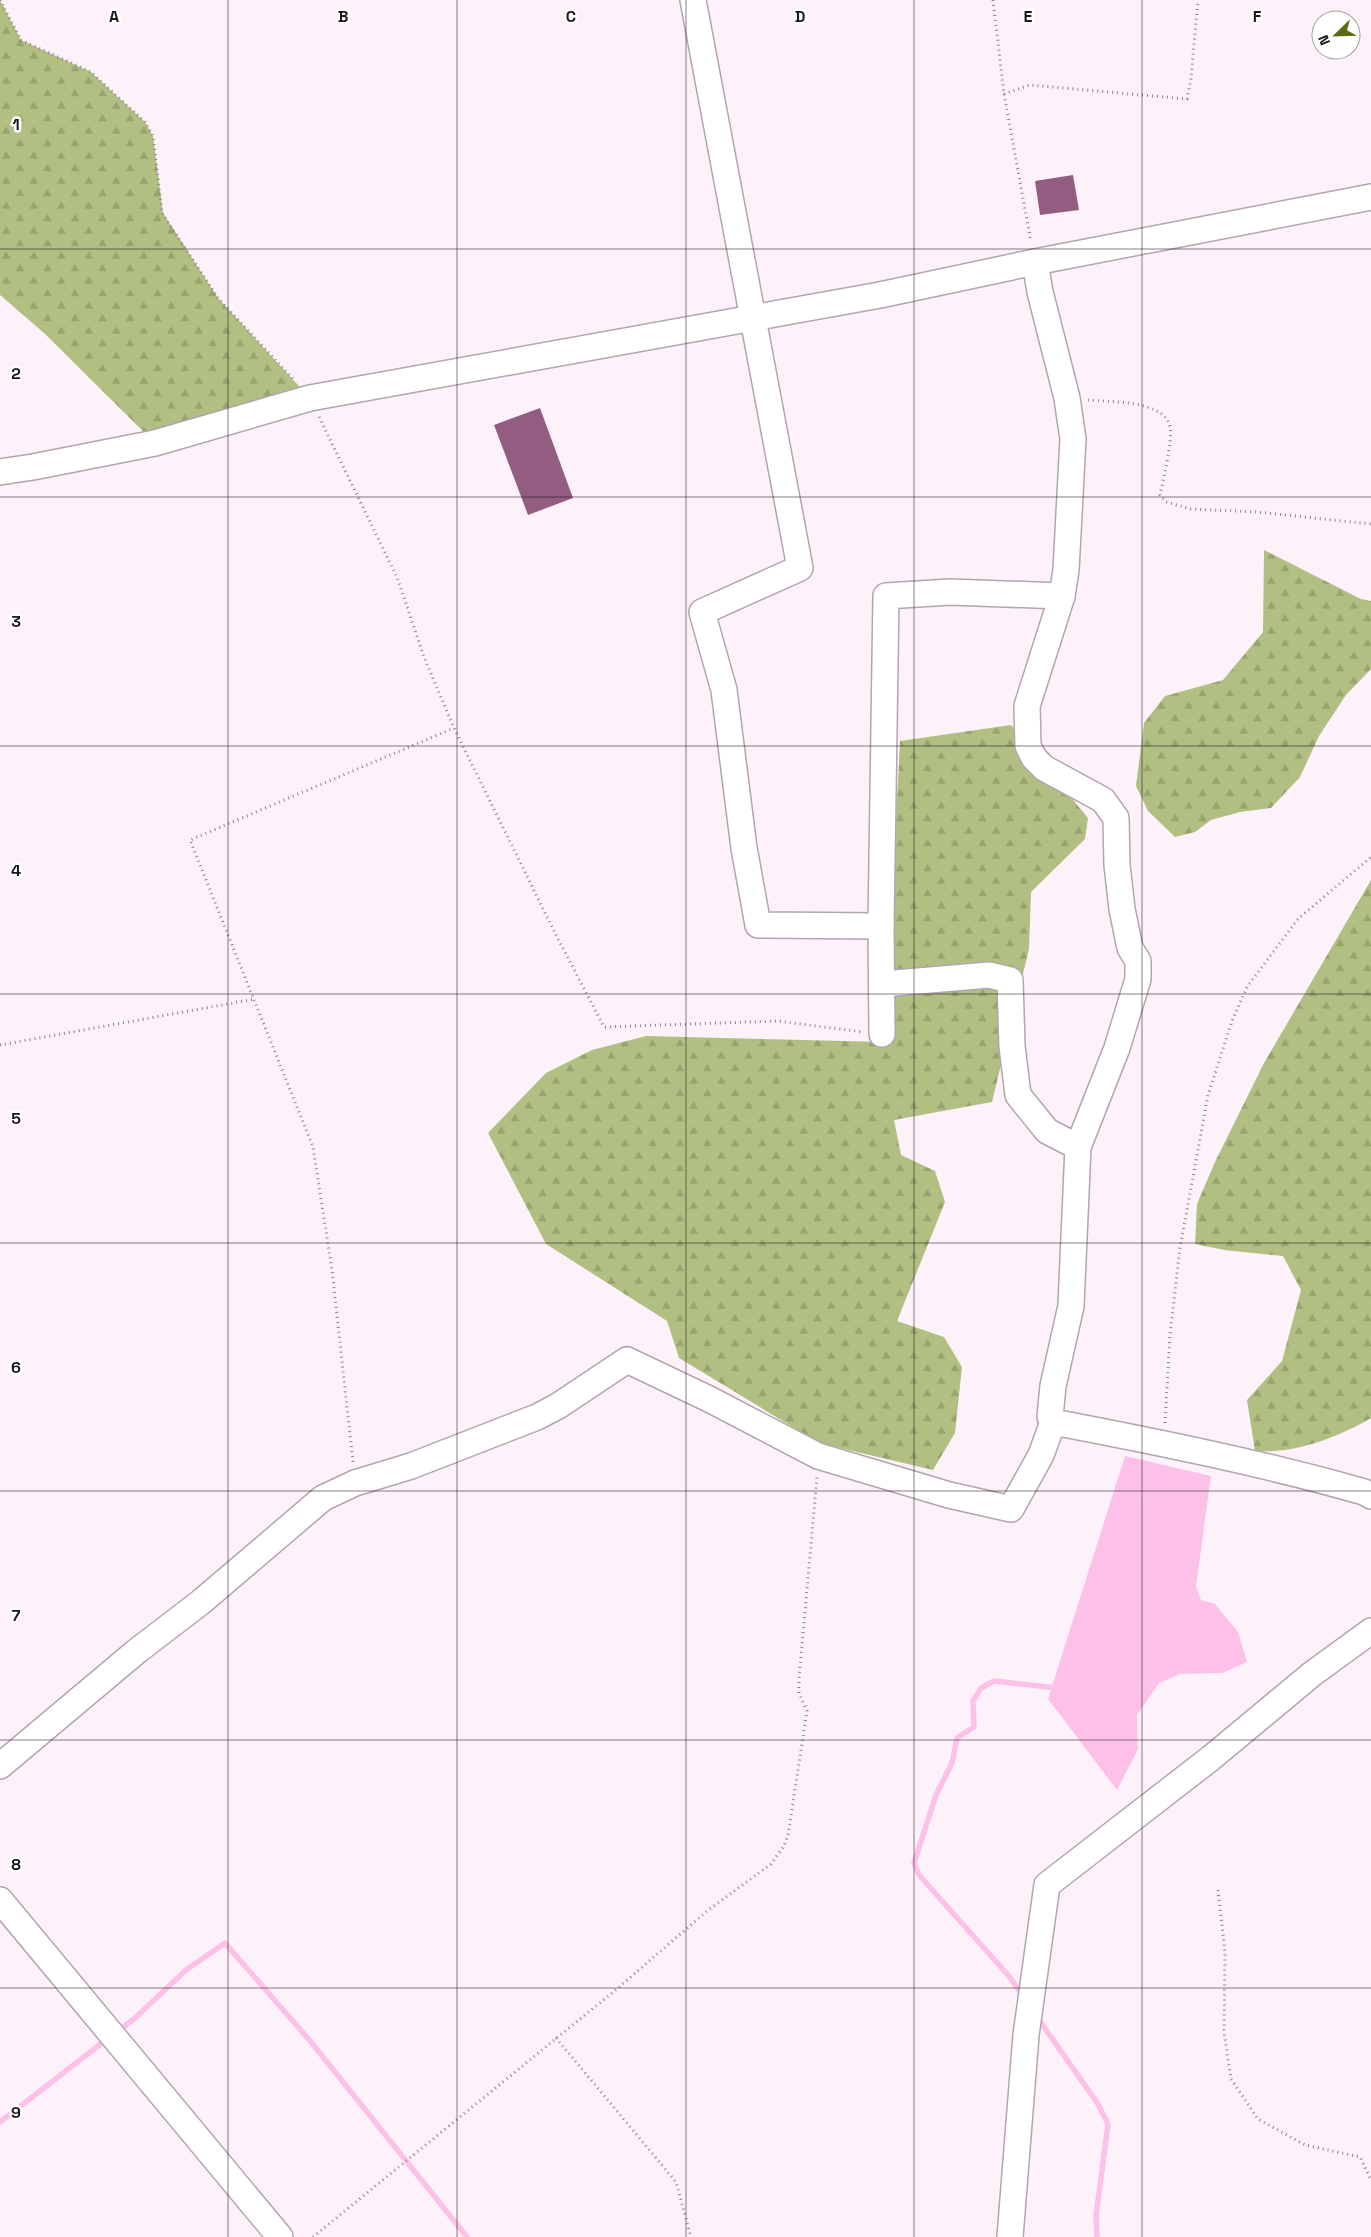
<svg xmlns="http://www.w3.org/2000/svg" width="1371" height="2237" font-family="'Space Grotesk',sans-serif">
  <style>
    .forest { fill: url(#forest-firs) }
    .water { fill: #fdc1e9 }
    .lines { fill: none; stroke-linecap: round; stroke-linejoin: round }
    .stream { stroke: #fdc1e9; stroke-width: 5.5 }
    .building { fill: #925d81 }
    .minor-casing { stroke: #b3a5ae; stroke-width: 28 }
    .path { stroke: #8d848a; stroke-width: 3; stroke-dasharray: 1 4; stroke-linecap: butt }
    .minor { stroke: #fff; stroke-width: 25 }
    .grid { fill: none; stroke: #1d171b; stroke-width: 1; stroke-opacity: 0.55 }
    .grid-label { font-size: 16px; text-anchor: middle; font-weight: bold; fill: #1d171b; stroke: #fff; stroke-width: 5; stroke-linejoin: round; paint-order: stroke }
  </style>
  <defs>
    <pattern id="forest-firs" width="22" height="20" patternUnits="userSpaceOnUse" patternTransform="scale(1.25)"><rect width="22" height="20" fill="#b1c082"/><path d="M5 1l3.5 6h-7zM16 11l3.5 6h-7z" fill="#98a470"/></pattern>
  </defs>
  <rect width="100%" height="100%" fill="#fef2fa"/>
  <g class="forest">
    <path d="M0 0 21 40 91 72 145 122 153 136 163 213 218 298 310 398 155 443 44 333 0 295Z"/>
    <path d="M1264 550 1361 599 1371 601V669L1346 695 1319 736 1300 777 1271 808 1240 812 1211 820 1195 832 1175 837 1148 811 1136 786 1144 723 1165 696 1223 680 1263 632Z"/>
    <path d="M1011 725 1088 818 1085 839 1031 892 1029 949 992 1102 894 1120 901 1155 935 1171 945 1202 897 1321 944 1337 962 1367 955 1433 933 1470 819 1443 679 1358 667 1321 546 1244 488 1133 546 1073 592 1050 646 1036 885 1042 900 741Z"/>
    <path d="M1371 880V1418C1337 1438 1294 1454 1255 1451L1247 1400 1282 1361 1301 1290 1283 1256 1224 1250 1195 1244 1197 1204 1215 1162 1264 1063Z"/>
  </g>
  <path class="water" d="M1125 1456 1211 1476 1196 1586 1201 1600 1215 1604 1238 1632 1247 1662 1222 1673 1180 1674 1159 1683 1137 1715 1138 1749 1117 1790 1048 1699Z"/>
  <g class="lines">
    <g class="stream">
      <path d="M1024 1997 1008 1975 919 1875 914 1863 936 1795 952 1763 957 1738 974 1727 973 1701 981 1688 994 1681 1058 1688"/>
      <path d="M1037 2017 1098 2104 1108 2124 1096 2216 1097 2237"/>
      <path d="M117 2032 134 2019 186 1970 225 1943 311 2042 467 2237"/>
      <path d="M0 2122 107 2039"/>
    </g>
  </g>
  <g class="building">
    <path d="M1073 175 1079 210 1040 215 1035 181Z"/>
    <path d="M540 408 573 498 528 515 494 425Z"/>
  </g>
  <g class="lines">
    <g class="minor-casing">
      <g id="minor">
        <path d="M693 0 800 568 702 612 724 690 744 848 758 925 881 926"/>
        <path d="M1035 262 1040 292 1067 398 1073 439 1066 570 1062 596 1027 706 1028 746 1034 758 1044 768 1103 800 1116 818 1117 865 1122 909 1130 948 1138 961V979L1117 1048 1078 1147 1071 1306 1053 1386 1050 1417 1053 1422C1158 1442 1262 1463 1364 1492L1371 1496"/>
        <path d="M0 472 33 467 155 443 310 398 880 295 1035 262 1371 197"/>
        <path d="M883 984 989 975 1010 980 1012 1046 1018 1095 1047 1131 1078 1147"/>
        <path d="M882 1034 881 926 886 596 950 592 1062 596"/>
        <path d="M0 1766 137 1651 201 1602 323 1498 355 1483 411 1466 537 1417 558 1406 627 1360 709 1399 818 1456 949 1495 1011 1509 1041 1455 1053 1422"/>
        <path d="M0 1900 280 2237"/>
        <path d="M1010 2237 1026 2035 1047 1885 1211 1758 1312 1674 1371 1631"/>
      </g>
    </g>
    <g class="path">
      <path d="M0 0 21 40 91 72 145 122 153 136 162 213 218 298 295 381"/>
      <path d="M993 0 1004 94 1031 242"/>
      <path d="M1004 94 1030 85 1187 99 1191 78 1198 0"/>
      <path d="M1088 400C1110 402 1165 400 1170 427 1173 440 1163 480 1160 495L1166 502 1191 509 1257 512 1371 524"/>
      <path d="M319 417 397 577 424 657 454 728 555 933 604 1027 777 1021 863 1032"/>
      <path d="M0 1045 255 999"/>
      <path d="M1165 1423 1170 1335 1180 1248 1208 1095 1232 1021 1247 987 1298 919 1371 857"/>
      <path d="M353 1462 332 1270 313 1147 190 840 454 728"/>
      <path d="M1218 1890 1225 1952 1224 2032 1231 2079 1258 2119 1305 2145 1360 2157 1371 2180"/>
      <path d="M556 2038 676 2182 691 2237"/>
      <path d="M313 2237 618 1988 707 1911 771 1864 784 1846 788 1835 807 1711 799 1693V1679L817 1477"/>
    </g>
    <use href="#minor" class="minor"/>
  </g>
  <path class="grid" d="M228 0V2237M457 0V2237M686 0V2237M914 0V2237M1142 0V2237M0 249H1371M0 497H1371M0 746H1371M0 994H1371M0 1243H1371M0 1491H1371M0 1740H1371M0 1988H1371"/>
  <g class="grid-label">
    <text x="114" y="22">A</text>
    <text x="343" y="22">B</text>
    <text x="571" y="22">C</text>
    <text x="800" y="22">D</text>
    <text x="1028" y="22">E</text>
    <text x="1257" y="22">F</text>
    <text x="16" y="130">1</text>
    <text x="16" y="379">2</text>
    <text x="16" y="627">3</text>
    <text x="16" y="876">4</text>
    <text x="16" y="1124">5</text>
    <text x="16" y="1373">6</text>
    <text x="16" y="1621">7</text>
    <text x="16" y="1870">8</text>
    <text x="16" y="2118">9</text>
  </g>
  <g transform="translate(1336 35) rotate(247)"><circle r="24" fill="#ffffff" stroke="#a5a2a4"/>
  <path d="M0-4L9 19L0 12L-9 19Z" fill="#5b6a13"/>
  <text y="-8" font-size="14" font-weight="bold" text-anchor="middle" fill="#1d171b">N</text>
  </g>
</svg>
